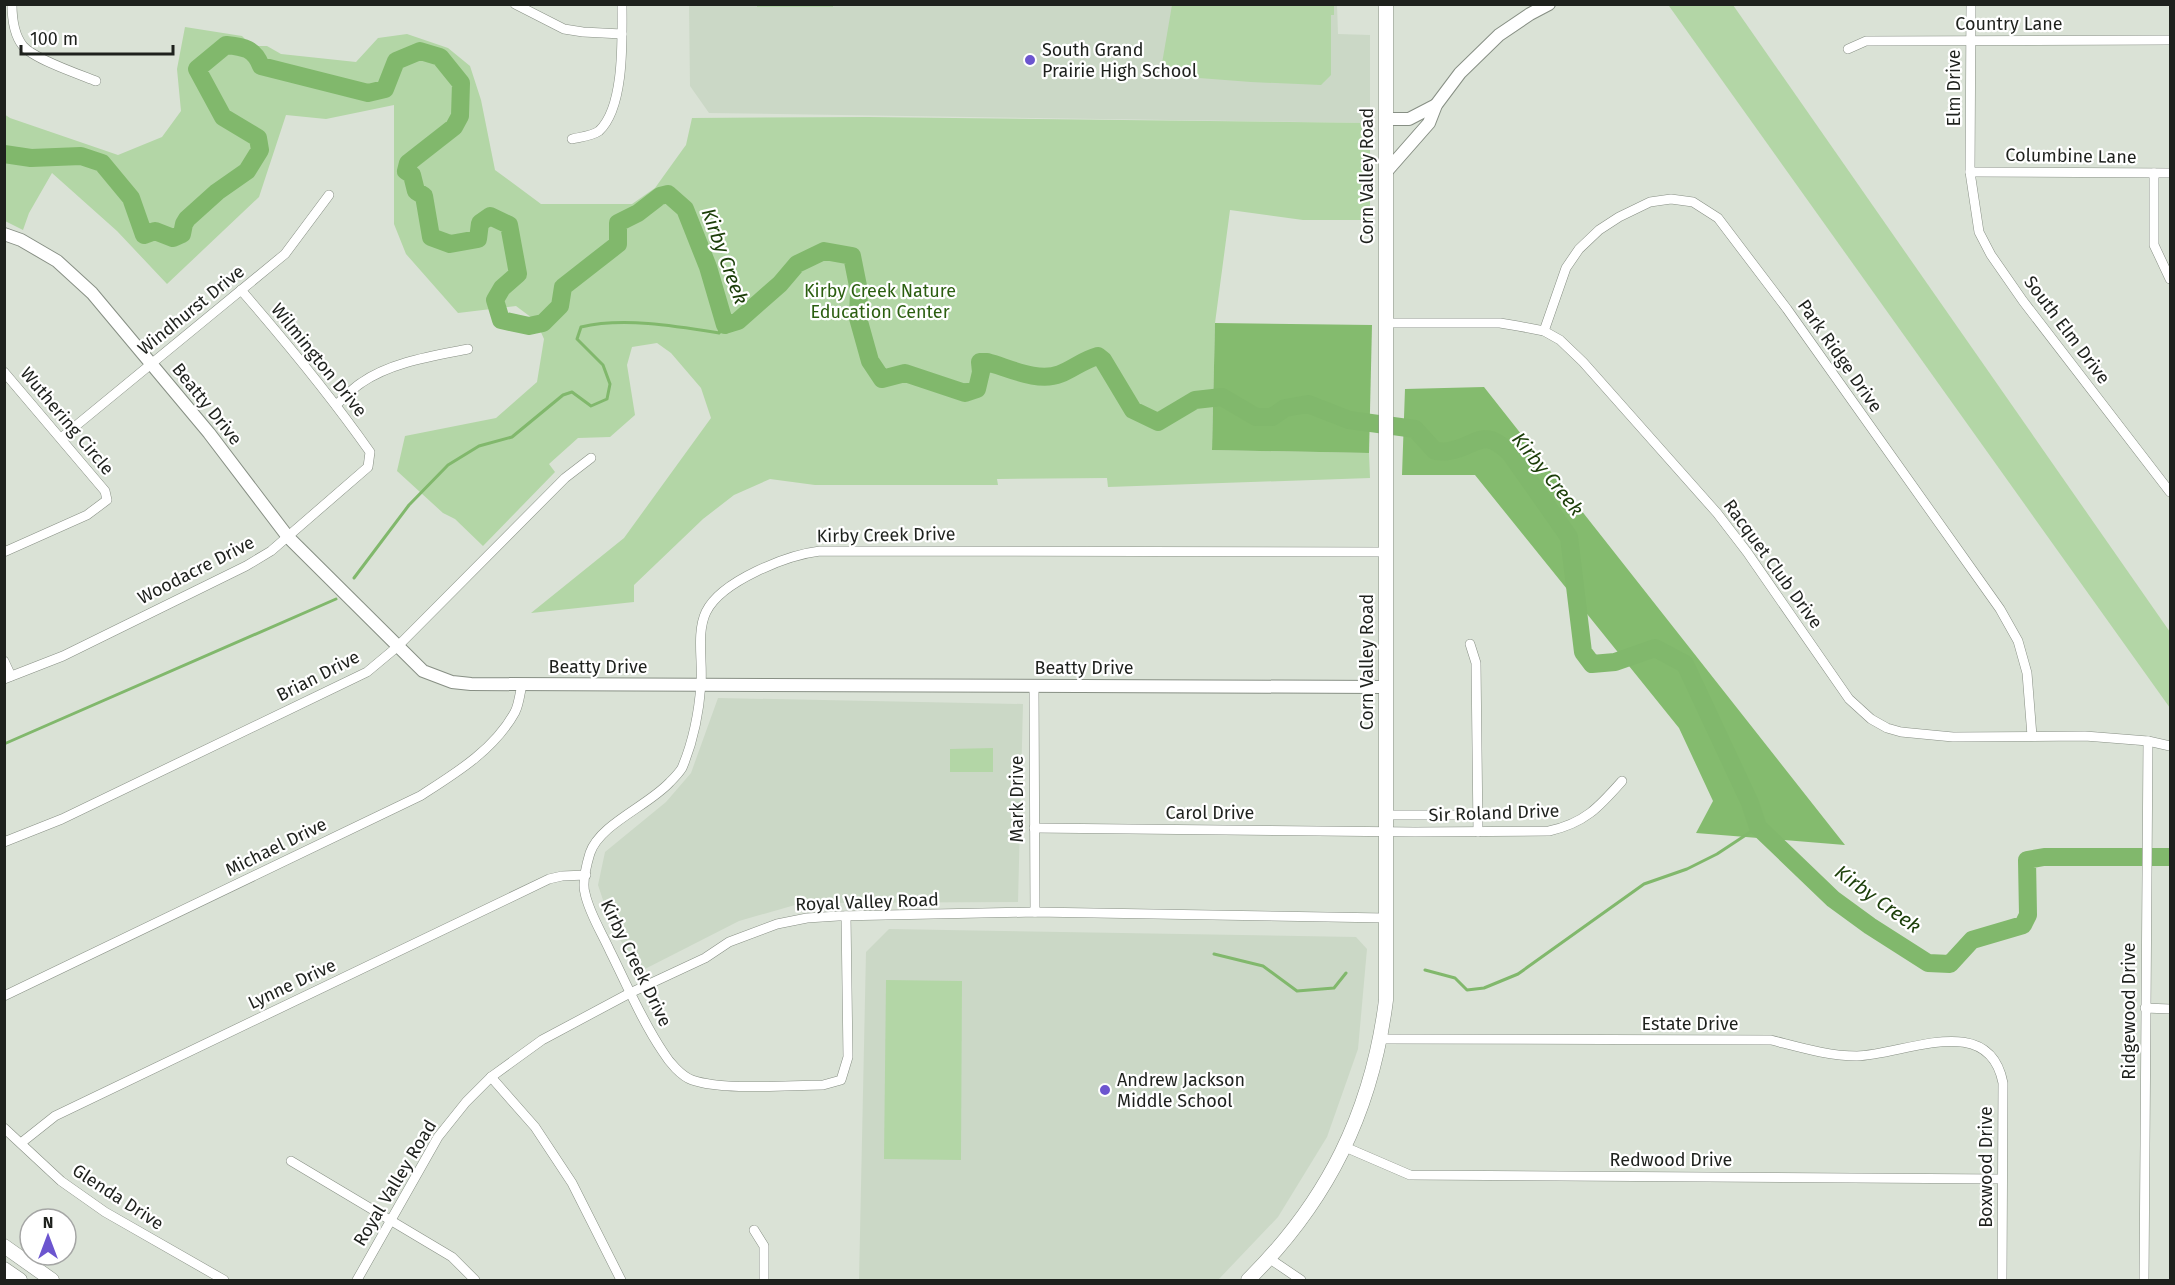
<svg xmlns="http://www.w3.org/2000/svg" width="2175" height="1285" font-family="'Fira Sans',sans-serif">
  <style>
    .built { fill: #cbd8c6 }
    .green { fill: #b3d6a6 }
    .forest { fill: #84bb6e }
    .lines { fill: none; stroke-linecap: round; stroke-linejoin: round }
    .stream { stroke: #81b86c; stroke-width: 3 }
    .river { stroke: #81b86c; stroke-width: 18 }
    .minor-casing { stroke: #878f84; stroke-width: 10 }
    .tertiary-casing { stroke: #878f84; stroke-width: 14 }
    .secondary-casing { stroke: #878f84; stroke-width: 15 }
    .minor { stroke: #fff; stroke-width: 9 }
    .tertiary { stroke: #fff; stroke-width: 12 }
    .secondary { stroke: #fff; stroke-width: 14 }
    .poi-dot { fill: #6c55cf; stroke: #fff; stroke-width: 2 }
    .labels { text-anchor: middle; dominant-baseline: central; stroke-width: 4.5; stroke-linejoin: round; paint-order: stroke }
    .street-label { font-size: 18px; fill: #1e211d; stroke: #fff }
    .poi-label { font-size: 18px; fill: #1e211d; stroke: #fff; text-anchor: start }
    .park-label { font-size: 18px; fill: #2b5e10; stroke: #fff }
    .water-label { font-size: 20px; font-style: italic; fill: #1b3e08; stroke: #fff }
  </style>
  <rect width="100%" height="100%" fill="#dae2d6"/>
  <g class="built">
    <path d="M689 5H1337L1338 34 1370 35V123L709 113 690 86Z"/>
    <path d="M718 698 1023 704 1018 902 802 903 739 921 639 972 611 924 598 885 605 852 666 802 691 773Z"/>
    <path d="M889 929 1356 937 1367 949 1358 1049 1327 1137 1278 1217 1218 1280H859L866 952Z"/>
  </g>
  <g class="green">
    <rect x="757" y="4" width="76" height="3"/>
    <path d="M1675 4 1733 5 2170 632V708L1669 6Z"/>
    <path d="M1172 5H1334V15H1331V75L1321 85 1251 82 1160 75Z"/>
    <path d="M185 27 242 36 252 46H267L281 54 356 62 378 38 407 34 448 48 470 66 481 100 495 170 541 204H632L655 188 683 149 686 145 692 118 868 117 1370 123V220H1303L1230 210 1215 323 1212 450 1369 453 1370 478 1108 487 1107 478 997 479 998 485H815L770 479 734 495 703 519 634 585V602L531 613 624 538 711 418 701 388 671 353 657 343 632 347 627 365 635 415 610 437 578 438 549 464 555 472 483 546 455 519 443 513 397 471 405 436 496 418 537 382 544 339 536 321 516 306 458 313 406 254 394 224V105L326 119 286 115 259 197 167 284 117 231 52 173 29 213 23 230 5 221 4 114 10 118 118 155 162 137 181 111 177 69Z"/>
    <path d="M993 748V772H950V749Z"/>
    <path d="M886 980 962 981 961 1160 884 1159Z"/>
  </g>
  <g class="forest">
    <path d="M1215 323 1372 325 1369 453 1212 450Z"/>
    <path d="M1484 387 1845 845 1696 833 1713 801 1679 728 1475 475H1402L1405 389Z"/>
  </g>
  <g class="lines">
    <g class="stream">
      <path d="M354 578 409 505 448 465 479 446 512 437 563 395 572 392 591 406 607 399 610 384 603 365 577 339 581 327C623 317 676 326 719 333L725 325"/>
      <path d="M4 744 336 599"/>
      <path d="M1214 954 1263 966 1297 991 1334 988 1346 973"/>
      <path d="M1425 970 1455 978 1467 990 1484 988 1518 974 1644 884 1687 869 1717 854 1758 827"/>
    </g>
    <path class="river" d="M4 154 31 158 81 156 102 163 131 198 144 235 155 231 173 238 182 234 184 224 187 219 217 192 247 171 260 150 258 138 223 117 197 69 226 45C244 47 254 48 261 66L368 93 385 89 396 61 420 51 440 57 461 83 460 116 454 127 408 163 406 171 412 175 416 191 424 196 431 237 450 244 478 239 480 223 490 216 509 225 518 274 502 288 495 300 501 320 529 326 543 323 560 306 563 287 618 244V223L638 213 660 196 668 194 685 209 708 267 725 325 738 321 780 284 797 264 824 251 852 256 859 291 858 318 870 361 882 379 905 373 965 393 977 389 981 372 980 362H987C1009 368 1038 383 1060 374 1073 369 1083 360 1098 356L1103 360 1133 410 1158 422 1195 400 1222 397 1256 417H1272L1285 408 1308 404 1349 420 1415 429 1435 451C1439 451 1445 452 1449 451 1478 446 1482 426 1510 453L1569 537 1583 652 1592 664 1615 662 1655 648 1685 664 1750 803 1758 827 1833 899 1870 926 1928 963 1950 964 1972 940 2023 925 2028 915 2027 860 2044 857H2170"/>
    <g class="minor-casing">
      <g id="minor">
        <path d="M12 4C12 18 14 35 23 46 34 59 78 74 96 81"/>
        <path d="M515 4 564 29 583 32 622 34"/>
        <path d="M1971 4 1970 172 1979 232 1991 255 2023 301 2170 492"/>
        <path d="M1848 49 1866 41 2170 40"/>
        <path d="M572 139C580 137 592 136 599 131 625 107 622 38 622 4"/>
        <path d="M1970 172 2170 173"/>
        <path d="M2154 173V245L2170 279"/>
        <path d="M1385 323H1500L1518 326 1544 331 1560 340 1583 362 1717 513 1747 552 1849 699 1871 719 1887 728 1901 732 1953 737 2085 736 2148 741 2170 746"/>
        <path d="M1544 331 1566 268 1579 249 1599 230 1619 217 1650 202 1671 199 1693 202 1718 218 1787 309 2000 609 2018 641 2027 673 2032 736"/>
        <path d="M4 372 105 491 107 500 87 515 4 552"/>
        <path d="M336 405C344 398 352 389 361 383 391 362 433 356 468 349"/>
        <path d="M61 438 285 254 329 195"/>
        <path d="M1470 644 1476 663 1478 832"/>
        <path d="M4 661 11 676"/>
        <path d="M4 679 63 656 246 566 271 551 368 467 370 452C330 395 287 343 241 290"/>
        <path d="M1034 686 1035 912"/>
        <path d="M1386 815H1478"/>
        <path d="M1034 828 1415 832 1549 831C1585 823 1599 807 1622 781"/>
        <path d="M4 842 62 819 367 672 397 647 565 478 591 458"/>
        <path d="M846 916 848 1057 841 1080 823 1085C788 1085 724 1091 692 1080 681 1076 669 1062 663 1052 642 1021 627 985 610 951 602 933 589 913 585 893 582 883 587 863 590 853 600 824 648 806 670 782 675 777 679 773 682 768 693 742 699 712 701 684 703 662 696 633 706 612 721 581 787 555 820 551L1385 552"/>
        <path d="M4 996 420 796C456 773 494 750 515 712 519 704 520 693 522 684"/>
        <path d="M2145 1008 2170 1009"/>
        <path d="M1381 1039 1771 1040C1799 1047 1828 1056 1857 1056 1904 1055 1989 1010 2003 1083L2002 1280"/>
        <path d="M491 1077 535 1127 572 1183 621 1280"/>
        <path d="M4 1128 61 1181 105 1212 224 1280"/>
        <path d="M21 1143 55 1116 549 879 562 876 586 875"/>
        <path d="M1345 1147 1410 1175 2002 1179"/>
        <path d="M291 1161 452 1257 475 1280"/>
        <path d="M754 1230 764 1246V1280"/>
        <path d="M1270 1259 1301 1280"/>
        <path d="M357 1280 438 1137 466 1102 491 1077 542 1040 630 993 705 958 729 942 777 924 807 918 838 916 1035 912 1385 918"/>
        <path d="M2144 1280 2148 741"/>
      </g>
    </g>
    <g class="tertiary-casing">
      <g id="tertiary">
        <path d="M1386 119H1409L1436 105"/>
        <path d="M1386 172 1429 123 1436 105 1460 73 1499 35 1530 14 1549 4"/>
        <path d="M4 234 21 240 57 261 92 293 209 433 288 537 423 671 452 682 471 684 1385 687"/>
      </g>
    </g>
    <g class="secondary-casing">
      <g id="secondary">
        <path d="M4 1246 52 1280"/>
        <path d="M4 1269 20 1280"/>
        <path d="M1248 1280C1328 1201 1372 1111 1386 1000V4"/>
      </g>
    </g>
    <use href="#minor" class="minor"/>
    <use href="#tertiary" class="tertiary"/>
    <use href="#secondary" class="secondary"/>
  </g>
  <g class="poi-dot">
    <circle cx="1030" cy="60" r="6"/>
    <circle cx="1105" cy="1090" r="6"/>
  </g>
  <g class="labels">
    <g class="street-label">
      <text x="2009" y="24">Country Lane</text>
      <text transform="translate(1954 88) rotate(-90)">Elm Drive</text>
      <text transform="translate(2071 156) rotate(1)">Columbine Lane</text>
      <text transform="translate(1367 176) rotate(-90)">Corn Valley Road</text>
      <text transform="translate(191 310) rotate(-39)">Windhurst Drive</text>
      <text transform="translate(2067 330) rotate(53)">South Elm Drive</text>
      <text transform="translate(1840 356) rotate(55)">Park Ridge Drive</text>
      <text transform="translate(319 360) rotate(51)">Wilmington Drive</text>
      <text transform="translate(207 404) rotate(51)">Beatty Drive</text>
      <text transform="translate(67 421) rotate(50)">Wuthering Circle</text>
      <text transform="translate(886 535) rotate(-1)">Kirby Creek Drive</text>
      <text transform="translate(1773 564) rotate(54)">Racquet Club Drive</text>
      <text transform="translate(196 570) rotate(-27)">Woodacre Drive</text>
      <text transform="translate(1367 662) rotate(-90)">Corn Valley Road</text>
      <text x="598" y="667">Beatty Drive</text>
      <text x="1084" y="668">Beatty Drive</text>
      <text transform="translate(318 676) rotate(-27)">Brian Drive</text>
      <text transform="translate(1017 799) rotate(-90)">Mark Drive</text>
      <text x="1210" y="813">Carol Drive</text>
      <text transform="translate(1494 813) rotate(-2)">Sir Roland Drive</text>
      <text transform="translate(276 847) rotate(-26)">Michael Drive</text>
      <text transform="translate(867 902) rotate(-2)">Royal Valley Road</text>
      <text transform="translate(636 963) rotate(64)">Kirby Creek Drive</text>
      <text transform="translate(292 984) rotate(-25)">Lynne Drive</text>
      <text transform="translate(2129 1011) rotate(-90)">Ridgewood Drive</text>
      <text x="1690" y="1024">Estate Drive</text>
      <text x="1671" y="1160">Redwood Drive</text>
      <text transform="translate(1986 1167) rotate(-90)">Boxwood Drive</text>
      <text transform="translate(395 1183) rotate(-59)">Royal Valley Road</text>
      <text transform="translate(118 1197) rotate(33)">Glenda Drive</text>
    </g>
    <g class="poi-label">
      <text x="1042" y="50">South Grand<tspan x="1042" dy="21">Prairie High School</tspan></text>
      <text x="1117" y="1080">Andrew Jackson<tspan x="1117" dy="21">Middle School</tspan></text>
    </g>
    <g class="park-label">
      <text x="880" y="291">Kirby Creek Nature<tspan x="880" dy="21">Education Center</tspan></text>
    </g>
    <g class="water-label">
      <text transform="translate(725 256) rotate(70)">Kirby Creek</text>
      <text transform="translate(1548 474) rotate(51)">Kirby Creek</text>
      <text transform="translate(1878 899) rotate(36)">Kirby Creek</text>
    </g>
  </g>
  <rect width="2175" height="1285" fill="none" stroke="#1e211d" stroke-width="12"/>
  <g transform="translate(48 1237)"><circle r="28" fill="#ffffff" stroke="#a5a6a5" stroke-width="1.5"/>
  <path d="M0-4.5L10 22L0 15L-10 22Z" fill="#6c55cf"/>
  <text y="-9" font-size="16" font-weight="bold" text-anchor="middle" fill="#1e211d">N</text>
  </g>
  <path d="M21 45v9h152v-9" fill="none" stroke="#1e211d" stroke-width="3"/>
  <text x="30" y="45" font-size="18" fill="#1e211d" stroke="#ffffff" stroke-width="4.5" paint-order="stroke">100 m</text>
</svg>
